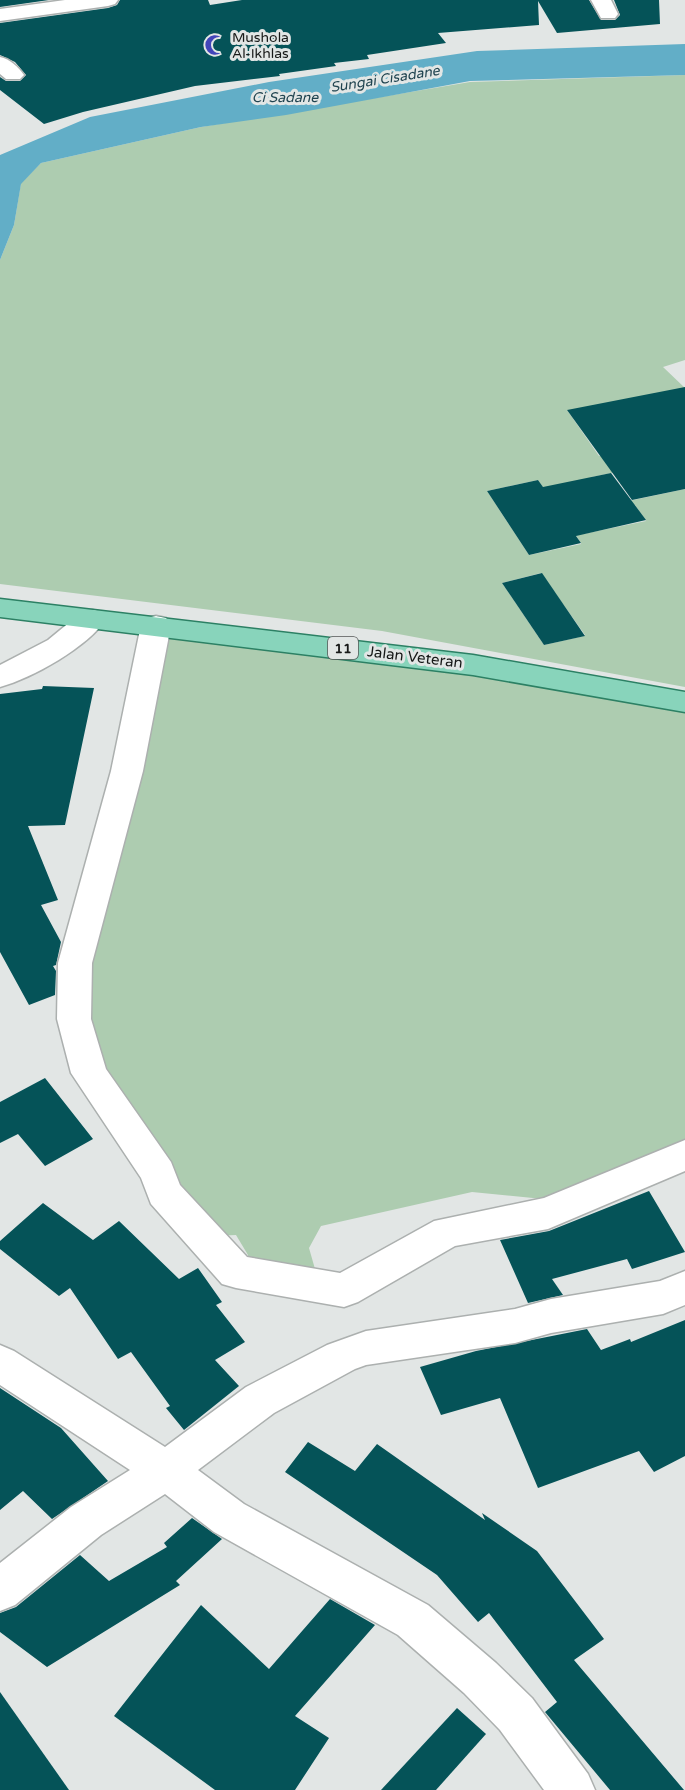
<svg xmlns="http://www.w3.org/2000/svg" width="685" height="1790" font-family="'Varela Round',sans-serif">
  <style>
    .green { fill: #adccb0; fill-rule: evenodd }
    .water { fill: #62aec7 }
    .building { fill: #055358 }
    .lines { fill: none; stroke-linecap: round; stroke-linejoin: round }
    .minor-casing { stroke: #acb0af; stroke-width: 3 }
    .major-casing { stroke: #2c8064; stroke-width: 3 }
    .minor { fill: #fff; fill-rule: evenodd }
    .major { fill: #88d4bb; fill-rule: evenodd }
    .labels { text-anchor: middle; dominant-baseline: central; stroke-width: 6; stroke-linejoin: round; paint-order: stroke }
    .far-poi-label { font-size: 14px; fill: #171918; stroke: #e2e6e5; text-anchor: start }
    .far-water-label { font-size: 14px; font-style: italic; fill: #1f434f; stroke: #e2e6e5 }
    .shield { fill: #e2e6e5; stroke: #545656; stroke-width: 1.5 }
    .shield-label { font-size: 14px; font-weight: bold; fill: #171918 }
    .street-label { font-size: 15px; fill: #171918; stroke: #e2e6e5 }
  </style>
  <rect width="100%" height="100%" fill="#e2e6e5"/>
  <g class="green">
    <path d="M685 75V360L663 367 685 388V458L592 477 610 505 685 489V687L382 631 0 584V260L14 225 21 183 41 163 201 127 470 82ZM567 410 683 439 599 456ZM538 480 581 543V544L529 555 487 491ZM635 505 646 521 583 534ZM541 573 585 635 584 636 544 645 502 583Z"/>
    <path d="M156 625 685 702V1163L573 1202 472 1192 321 1226 309 1248 315 1269 249 1268 248 1255 236 1235 213 1236 89 1073 75 963Z"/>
  </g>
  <path class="water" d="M685 44V75L470 81 286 115 201 127 41 163 21 184 14 225 0 260V155L90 117 269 82 477 51Z"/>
  <g class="building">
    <path d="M0 0H49L0 7Z"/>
    <path d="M120 0H208L210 5 242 0H589L601 20H615L620 15 614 0H659L660 24 557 33 538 1 539 25 438 33 446 43 367 55 369 59 334 63 336 66 279 74 280 76 195 86 83 112 44 124 0 90V77L6 81H20L26 75 15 62 0 55V23L108 8 117 5Z"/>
    <path d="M685 387V489L632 500 567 410Z"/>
    <path d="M611 473 646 520 576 536 581 543 529 555 487 491 538 480 543 487Z"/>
    <path d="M542 573 585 636 544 645 502 583Z"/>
    <path d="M43 686 94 688 65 825 28 826 58 900 41 905 61 942 56 965 53 966 56 971 55 995 29 1005 0 952V694L42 689Z"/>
    <path d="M45 1078 93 1139 45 1166 18 1134 0 1143V1102Z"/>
    <path d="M649 1191 685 1252 632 1269 627 1259 552 1279 563 1295 528 1303 500 1240 549 1231Z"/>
    <path d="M43 1203 93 1240 119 1221 179 1279 198 1268 222 1302 216 1305 245 1342 215 1360 239 1386 184 1430 166 1408 170 1406 131 1352 118 1359 70 1288 59 1296 0 1249V1241Z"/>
    <path d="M685 1320V1456L654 1472 639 1451 538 1488 500 1398 441 1415 420 1367 476 1351 587 1329 601 1350 630 1339 631 1342Z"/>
    <path d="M0 1388 61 1428 108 1481 52 1519 23 1491 0 1510Z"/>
    <path d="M308 1442 355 1471 377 1444 485 1520 482 1513 537 1551 604 1639 574 1660 684 1790H610L545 1712 557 1702 489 1613 478 1622 437 1575 285 1472Z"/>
    <path d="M192 1518 222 1539 176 1581 180 1585 47 1667 0 1632V1613L16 1607 80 1555 109 1581 167 1547 164 1543Z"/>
    <path d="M330 1599 375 1625 295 1716 329 1738 295 1790H215L114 1716 201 1605 269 1669Z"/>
    <path d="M0 1692 69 1790H0Z"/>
    <path d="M457 1708 486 1734 436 1790H381Z"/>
  </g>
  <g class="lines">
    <g class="minor-casing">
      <g id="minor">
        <path d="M65 0H118L115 4 108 6 0 21V9Z"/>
        <path d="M591 0H611L618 14 615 18H601Z"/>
        <path d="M0 57C10 59 18 67 24 75L20 79H6L0 74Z"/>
        <path d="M92 610 102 612 106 619C88 647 32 678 0 687V665L48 640 82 612Z"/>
        <path d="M156 616 166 618 171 625 143 771 92 963 91 1019 106 1069 171 1162 180 1185 247 1257 340 1273 434 1221 544 1198 685 1140V1171L548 1229 455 1246 358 1302 344 1307 236 1288 222 1284 151 1204 141 1178 71 1073 57 1019 58 963 111 771 141 625 146 618Z"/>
        <path d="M685 1271V1305L663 1314 551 1333 515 1343 366 1365 355 1369 274 1413 198 1470 244 1504 428 1605 496 1663 532 1698 588 1774 595 1790H544L500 1730 464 1693 398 1635 214 1532 165 1494 101 1535 15 1605 0 1611V1563L71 1507 130 1470 0 1385V1345L14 1351 165 1447 246 1387 327 1345 366 1331 515 1309 551 1299 660 1281Z"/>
      </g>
    </g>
    <g class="major-casing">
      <path id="major" d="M0 599 473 655 685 692V712L473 675 0 617Z"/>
    </g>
    <use href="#minor" class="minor"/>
    <use href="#major" class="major"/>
  </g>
  <defs>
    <g id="mosque-bare" transform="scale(1.62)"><path d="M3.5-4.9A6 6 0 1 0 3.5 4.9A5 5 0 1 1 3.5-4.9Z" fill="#4245ba" stroke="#e2e6e5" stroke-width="2.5" paint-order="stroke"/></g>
  </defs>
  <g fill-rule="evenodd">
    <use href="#mosque-bare" x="215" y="45"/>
  </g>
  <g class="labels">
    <g class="far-poi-label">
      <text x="232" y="37">Mushola<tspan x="232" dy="16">Al-Ikhlas</tspan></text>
    </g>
    <g class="far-water-label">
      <text transform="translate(385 79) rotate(-9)">Sungai Cisadane</text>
      <text x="285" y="97">Ci Sadane</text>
    </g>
    <rect class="shield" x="328" y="637" width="30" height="22" rx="4.5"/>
    <g class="shield-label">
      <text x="343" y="648">11</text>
    </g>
    <g class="street-label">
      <text transform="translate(415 657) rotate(7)">Jalan Veteran</text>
    </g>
  </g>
</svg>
